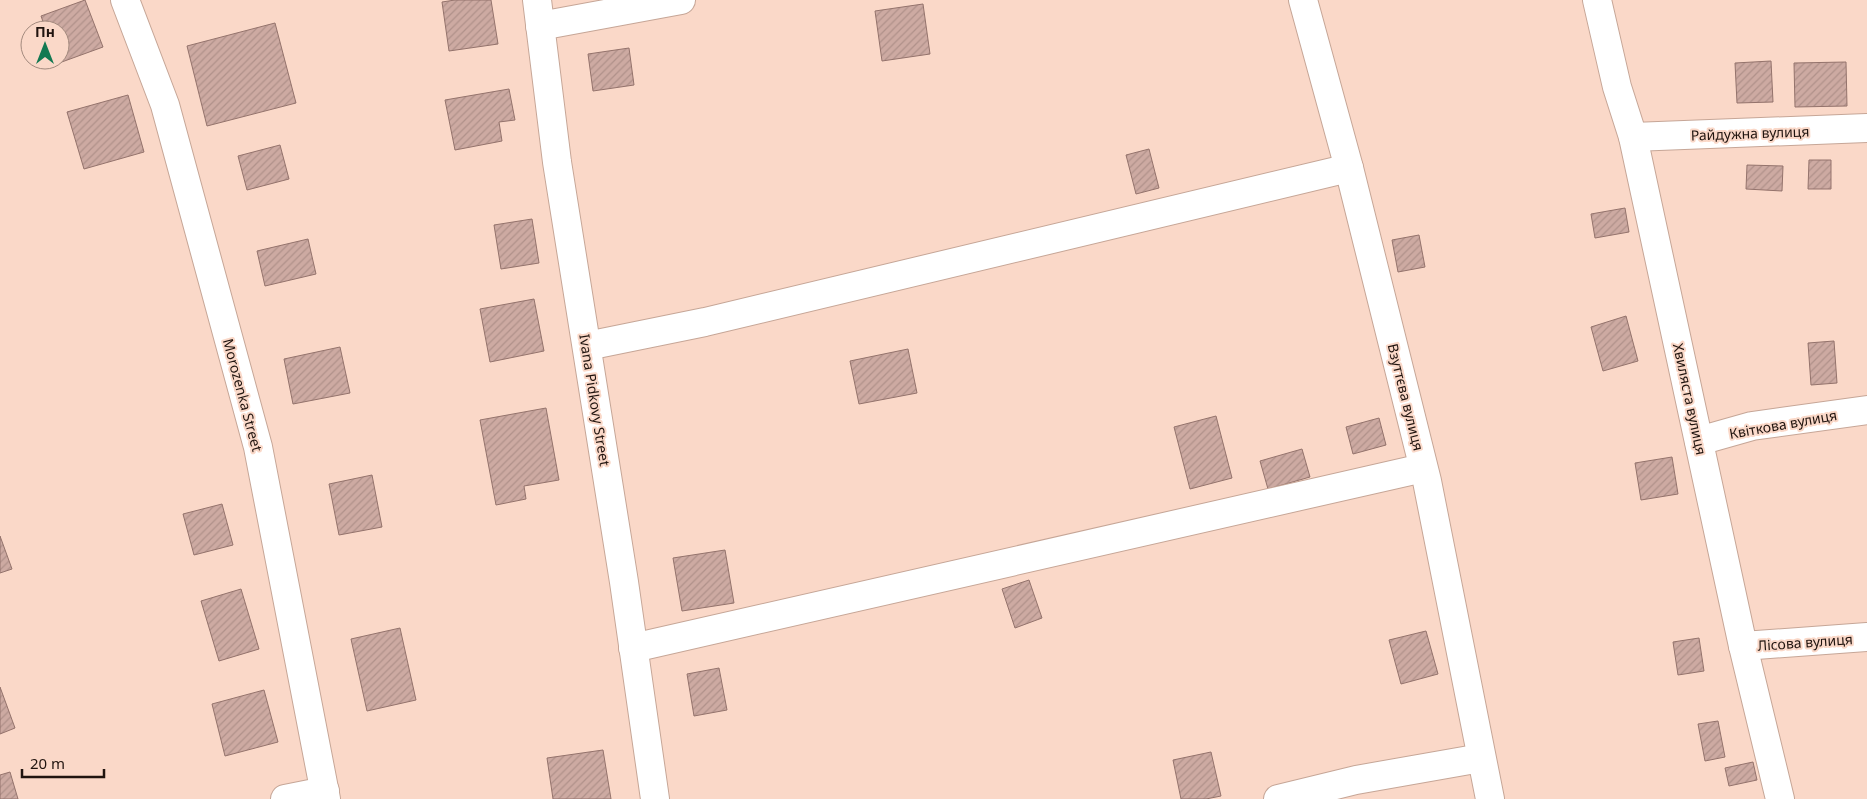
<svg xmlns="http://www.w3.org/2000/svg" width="1867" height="799" font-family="'Noto Sans',sans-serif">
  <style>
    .building { fill: url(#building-hatch); stroke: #94736c }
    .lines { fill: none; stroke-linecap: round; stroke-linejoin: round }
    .minor-casing { stroke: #c6a697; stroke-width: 30 }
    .minor { stroke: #fff; stroke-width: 28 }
    .labels { text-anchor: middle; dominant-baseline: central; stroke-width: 4; stroke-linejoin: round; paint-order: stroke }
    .street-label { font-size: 14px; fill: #20140f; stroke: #fad8c8 }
  </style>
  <defs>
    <pattern id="building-hatch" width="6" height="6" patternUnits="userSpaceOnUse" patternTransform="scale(1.25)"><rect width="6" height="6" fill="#cdaaa2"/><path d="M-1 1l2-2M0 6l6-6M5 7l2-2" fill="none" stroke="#b0918a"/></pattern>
  </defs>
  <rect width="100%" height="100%" fill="#fad8c8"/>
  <g class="building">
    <path d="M85 0 103 47 59 63 60 30H46L41 16Z"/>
    <path d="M455 0H491L498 44 449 51 442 2Z"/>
    <path d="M923 4 930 54 882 61 875 11Z"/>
    <path d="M275 23 296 103 207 126 187 46Z"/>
    <path d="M629 48 634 85 593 91 588 54Z"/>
    <path d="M1771 61 1773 102 1737 103 1735 63Z"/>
    <path d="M1846 62 1847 106 1795 107 1794 63Z"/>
    <path d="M509 89 515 120 499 122 502 141 455 150 445 100Z"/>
    <path d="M128 95 144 152 84 169 67 112Z"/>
    <path d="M280 145 289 179 247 190 238 156Z"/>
    <path d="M1149 149 1159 188 1136 194 1126 155Z"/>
    <path d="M1809 160H1831V189H1808Z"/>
    <path d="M1747 165 1783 166 1782 191 1746 189Z"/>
    <path d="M1625 208 1629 232 1595 238 1591 214Z"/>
    <path d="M532 219 539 263 501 269 494 225Z"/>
    <path d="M1419 235 1425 267 1398 272 1392 240Z"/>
    <path d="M308 239 316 274 265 286 257 251Z"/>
    <path d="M534 299 544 351 490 362 480 309Z"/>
    <path d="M1626 316 1638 361 1603 371 1591 327Z"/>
    <path d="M1834 341 1837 383 1811 385 1808 343Z"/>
    <path d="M340 347 350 393 293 404 284 359Z"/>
    <path d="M908 349 917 393 859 404 850 361Z"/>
    <path d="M546 408 559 480 524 486 526 499 496 505 480 420Z"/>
    <path d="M1216 416 1232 478 1190 489 1174 427Z"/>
    <path d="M1379 418 1386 445 1353 454 1346 427Z"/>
    <path d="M1302 449 1310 477 1268 489 1260 461Z"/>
    <path d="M1672 457 1678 494 1641 500 1635 463Z"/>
    <path d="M372 475 382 527 339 535 329 484Z"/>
    <path d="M222 504 233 545 194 555 183 514Z"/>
    <path d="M0 536 12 569 0 573Z"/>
    <path d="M725 550 734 603 682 611 673 558Z"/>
    <path d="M1029 580 1042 618 1015 628 1002 589Z"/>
    <path d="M241 589 259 649 219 661 201 601Z"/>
    <path d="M400 628 416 700 367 711 351 639Z"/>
    <path d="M1426 631 1438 674 1401 684 1389 640Z"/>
    <path d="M1699 638 1704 671 1678 675 1673 642Z"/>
    <path d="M719 668 727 710 694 716 687 674Z"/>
    <path d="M0 687 15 728 0 734Z"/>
    <path d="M264 690 278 742 225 756 212 704Z"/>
    <path d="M1718 721 1725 757 1705 761 1698 724Z"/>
    <path d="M603 750 611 799H553L547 758Z"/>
    <path d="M1211 752 1221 796 1206 799H1181L1173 760Z"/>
    <path d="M1753 762 1757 780 1729 786 1725 768Z"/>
    <path d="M10 772 18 799H0V775Z"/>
  </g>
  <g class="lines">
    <g class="minor-casing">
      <g id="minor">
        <path d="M125 0 165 105 258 447 326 799"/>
        <path d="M537 0 557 162 624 582 655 799"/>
        <path d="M1303 0 1349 168 1427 481 1490 799"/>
        <path d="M1597 0 1617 87 1633 137 1743 646 1780 799"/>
        <path d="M540 26 681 0"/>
        <path d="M1633 137 1867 128"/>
        <path d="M587 346 705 322 1349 168"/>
        <path d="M1699 441 1752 426 1867 410"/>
        <path d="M1743 646 1867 637"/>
        <path d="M633 648 1423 468"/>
        <path d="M285 799 325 791"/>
        <path d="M1278 799 1356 780 1481 758"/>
      </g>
    </g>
    <use href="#minor" class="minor"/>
  </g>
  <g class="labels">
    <g class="street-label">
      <text transform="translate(1750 133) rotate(-2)">Райдужна вулиця</text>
      <text transform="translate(243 395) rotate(75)">Morozenka Street</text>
      <text transform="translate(1406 397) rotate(76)">Взуттєва вулиця</text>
      <text transform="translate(1690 399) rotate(78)">Хвиляста вулиця</text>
      <text transform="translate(595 400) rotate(81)">Ivana Pidkovy Street</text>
      <text transform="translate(1783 424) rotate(-10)">Квіткова вулиця</text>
      <text transform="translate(1805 642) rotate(-4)">Лісова вулиця</text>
    </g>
  </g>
  <g transform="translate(45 45)"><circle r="24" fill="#fad8c8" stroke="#a38a7e"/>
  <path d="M0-4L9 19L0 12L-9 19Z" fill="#137952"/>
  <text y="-8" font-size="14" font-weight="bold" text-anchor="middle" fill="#20140f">Пн</text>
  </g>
  <path d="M22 769v8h82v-8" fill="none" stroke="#20140f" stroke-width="2.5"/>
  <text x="30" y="769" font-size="15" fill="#20140f" stroke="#fad8c8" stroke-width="4" paint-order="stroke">20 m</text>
</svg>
